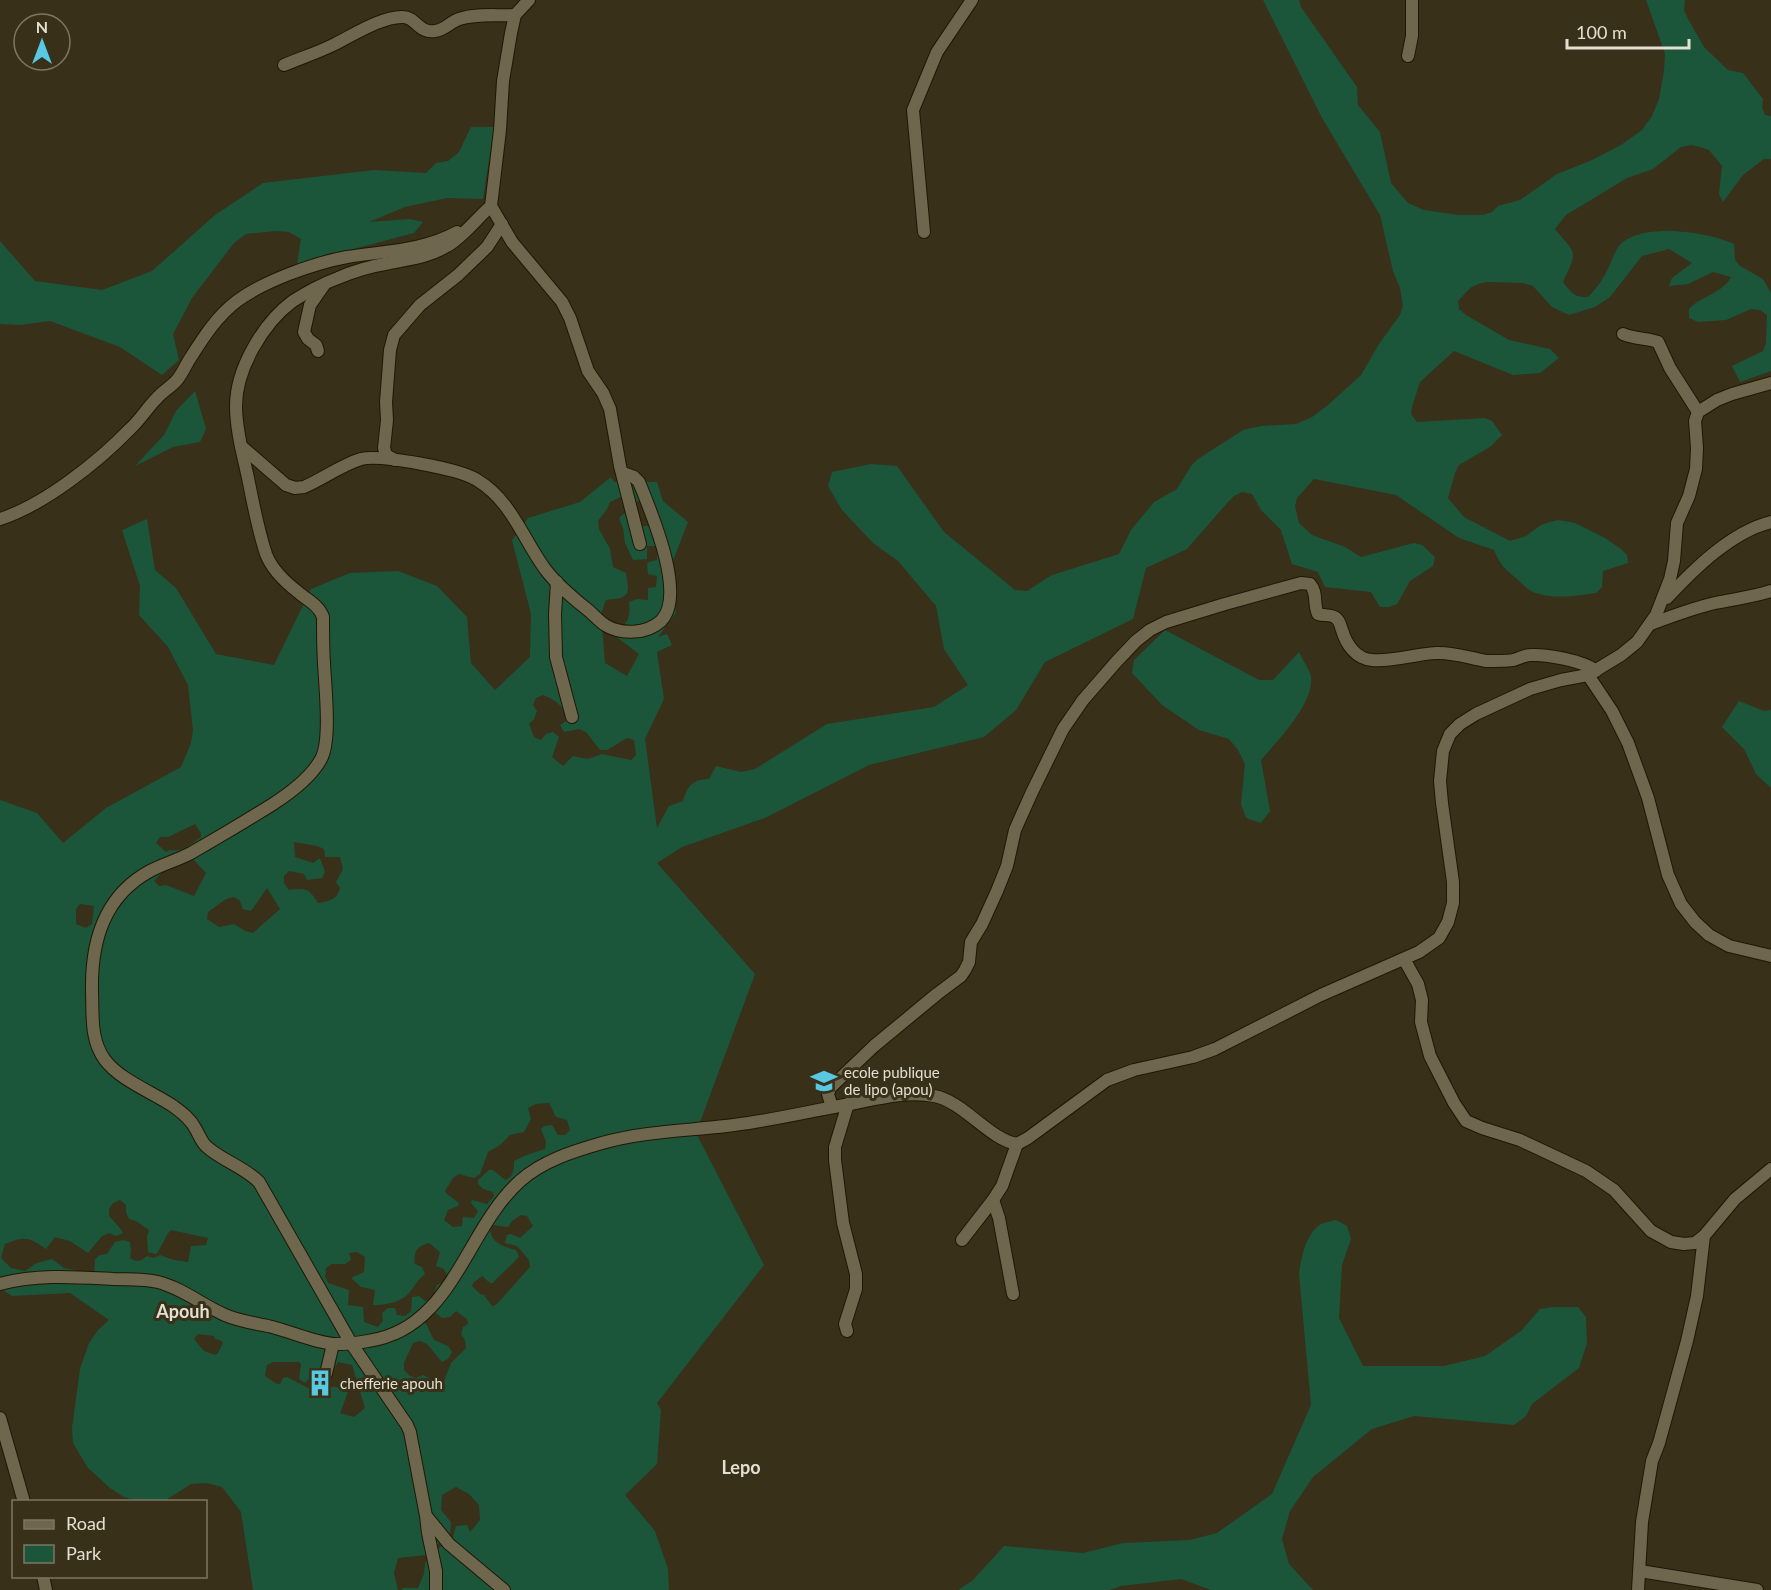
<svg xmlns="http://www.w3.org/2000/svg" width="1771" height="1590" font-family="Lato,sans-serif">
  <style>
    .green { fill: #1b563b; fill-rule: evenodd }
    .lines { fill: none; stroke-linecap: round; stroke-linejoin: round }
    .minor-casing { stroke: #1f1803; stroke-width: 14 }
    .minor { stroke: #6e664d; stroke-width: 12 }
    .labels { text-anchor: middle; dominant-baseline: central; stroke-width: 6; stroke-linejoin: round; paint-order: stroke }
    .poi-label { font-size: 15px; fill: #e3dfd1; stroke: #383019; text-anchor: start }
    .quarter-label { font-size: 18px; font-weight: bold; fill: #e3dfd1; stroke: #383019 }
  </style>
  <rect width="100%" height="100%" fill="#383019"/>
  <g class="green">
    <path d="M1263 0H1299L1301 7 1357 87 1358 105 1380 132 1391 183 1408 203 1424 210 1458 215H1483L1492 212 1498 206 1520 200 1557 174 1590 161 1621 145 1642 130 1652 116 1659 99 1664 71 1665 54 1646 0H1685L1684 10 1688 19 1704 47 1728 70 1743 73 1763 99 1762 107 1765 115 1771 116V159H1764L1743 175 1723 202 1719 194 1722 166 1709 150 1700 147 1691 145 1681 147 1653 169 1627 178 1566 215 1555 229C1577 256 1578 249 1563 282 1571 292 1574 298 1588 297 1597 288 1604 278 1609 267 1612 260 1615 251 1619 246 1640 221 1709 232 1734 244L1735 260 1740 266 1763 279 1771 293V371L1740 382 1732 366 1763 351 1766 343 1767 315 1760 310 1751 309 1726 320 1698 322 1689 318V309C1701 296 1723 293 1731 277L1713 272 1688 284 1669 286 1672 278 1692 263 1669 249 1642 256 1610 297 1595 307 1569 315 1552 307 1533 286 1523 283 1487 282 1478 284 1470 288 1458 301 1459 309 1466 315 1509 340 1550 349 1559 358 1540 373 1513 375 1454 351 1420 382 1412 407 1411 414 1417 422 1485 418 1492 421 1502 435 1490 447 1459 465 1455 473 1448 498 1464 517 1510 541 1526 536 1541 525 1550 522 1558 520 1575 523 1605 538 1621 549 1627 555 1628 563 1603 571 1602 587 1596 593C1578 596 1548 600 1531 591 1526 588 1521 583 1517 579 1504 568 1501 566 1494 550L1459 538 1396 495 1314 479 1297 498 1295 506 1299 523 1312 535 1345 547 1361 557 1414 543 1422 545 1435 557 1433 566 1410 581 1397 604 1389 607H1380L1371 592 1325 587 1318 572 1292 564 1281 530 1261 510 1252 494 1242 492 1234 496 1228 502 1187 549 1146 568 1133 619 1045 662 1016 710 984 737 869 765 765 818 682 847 657 863 755 974 696 1133 764 1265 657 1403 661 1410 657 1464 625 1495 655 1531 668 1569 669 1590H402L403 1588H418L424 1574 425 1563 431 1554 453 1537 456 1526 467 1525 470 1532 480 1520 479 1505 469 1494 456 1487 442 1495 441 1510 451 1522 450 1536 437 1545 426 1555 398 1558 394 1573 398 1590H253L241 1512 222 1487 207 1483 191 1484 166 1500 160 1501H137L124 1497 110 1488 88 1468 73 1443 72 1428 80 1369 89 1343 98 1330 109 1320 70 1293 12 1296 0 1288V800L37 813 63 843 106 808 181 767 191 743 193 730 188 685 168 647 139 615 140 586 122 530 147 519 155 570 176 588 216 654 274 665 311 589 350 573 398 571 437 586 467 617 471 663 495 690 530 657 531 614 512 540 528 518 580 502 611 477 614 482H657L663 501 688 522 669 571 676 613 658 637 667 634 672 645 657 652 664 699 645 739 657 828 669 806 683 801C688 785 692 780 709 779L716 766 741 772 755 769 827 724 934 707 968 685 944 649 936 606 898 561 873 543 842 510 828 486 832 472 871 464 897 466 944 532 1015 590 1027 591 1052 575 1119 554 1131 530 1154 502 1177 489 1191 466 1198 459 1243 430 1261 426 1296 424 1312 417 1328 405 1361 375 1379 344 1400 315 1403 306 1400 288 1393 271 1380 215 1322 118ZM623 496 626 502 643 501 650 522 649 526H635L629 509 619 518 623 528 625 543 633 560 647 559V546H657V560L649 562 647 564 648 574 657 576 656 587 648 588V600L637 599 629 602C631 621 627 622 614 635L639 654 627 676 605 663 601 614 606 600 621 598 627 594 628 587 626 573 613 567 610 549 599 529 598 521 607 509 610 502ZM543 695C556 700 566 707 566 721L560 725 564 732 579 729 586 732 600 750H607L627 738 634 740 636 755 631 760 602 754 588 759 573 756 563 766 552 757 559 737 553 732 546 734 541 740 534 737 529 724 534 719 537 711 533 705 536 698ZM195 824 201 833V837C191 844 182 853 169 850L166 852 156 843 160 837H168ZM294 842 317 846 324 849 325 857H340L343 869 336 882 340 888C337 900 329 901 318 903 308 888 307 888 289 890L284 883V876L289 871 304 874 307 880 322 878 325 872 320 858 313 863 295 857ZM194 860 206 873 194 896 166 885 159 886 154 881 163 871ZM267 888 280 909 253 933 245 931 234 924 219 927 207 919 208 912 226 899 234 897 240 901 243 909 251 911ZM80 904 94 906 92 924 86 928 76 924V909ZM549 1103 556 1117 567 1120 570 1130 565 1135H558L552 1125 544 1126 541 1129 546 1142 545 1149 524 1156 514 1161C514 1169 514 1177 505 1180L493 1170H489L478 1180V1184L483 1189 493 1192 494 1196 487 1204 472 1200 471 1203 478 1211 474 1218 463 1217 462 1226 453 1227 444 1220 448 1210 458 1206 459 1203 447 1194 445 1191 453 1178 459 1174 474 1178 480 1174 488 1152 500 1145 510 1135 524 1132 531 1119 528 1108 536 1104ZM120 1200 126 1205V1212L129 1219 136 1221 149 1230 147 1237 148 1252 156 1254C163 1246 164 1237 171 1230L208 1238 206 1245 191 1246 188 1262 174 1260 160 1255 154 1258 147 1256C141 1261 137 1263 130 1258L131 1251 130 1242 123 1240 115 1242 107 1254 100 1255 95 1259 94 1274 64 1268 52 1259 37 1263 25 1271 11 1268 1 1258 5 1244C25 1236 29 1237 46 1249L55 1237 70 1241 88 1253 102 1236 109 1233 116 1236 123 1233 119 1227 109 1216V1209L113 1203ZM521 1215 527 1216 533 1226 520 1238 511 1234 507 1235 505 1243 517 1246 529 1260 530 1267 496 1305 492 1306 484 1295 480 1294 472 1286 473 1283 482 1276 490 1283H493C502 1272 511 1267 519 1256L516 1250C505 1247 493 1244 490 1231L493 1225 508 1227 512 1221ZM429 1243 440 1252 436 1266 444 1269 447 1275 444 1282 437 1285 432 1299 425 1301 419 1296 412 1297 411 1311 405 1316 397 1315 395 1308H388L382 1313 383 1321 378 1327 364 1322 363 1307 348 1305 349 1290 328 1283 325 1276 326 1268 332 1264H345L351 1260 349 1253 357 1252 365 1257 364 1272 351 1278 361 1287 375 1290 373 1305C386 1305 400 1303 409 1293 415 1286 418 1279 425 1274L422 1267 415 1264C413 1252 417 1246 429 1243ZM456 1311 467 1319 468 1324 463 1327 461 1334 465 1340 466 1348 451 1363 443 1384 423 1375 416 1378 410 1376 404 1370V1363L413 1343 420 1341 427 1344 442 1362 448 1359 452 1352 448 1346 434 1340 424 1320 436 1313 442 1318 450 1317ZM198 1334 214 1336 215 1339 220 1340 223 1343 218 1353 215 1355 204 1351 194 1339ZM273 1362H299L301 1364 299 1379 305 1383 314 1373 331 1375 338 1362 352 1365 365 1408 354 1417 340 1413 348 1392C344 1387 337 1386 331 1387L327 1393 316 1392 287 1377 283 1378 280 1384H277L265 1376 267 1365Z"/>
    <path d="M471 127H494L483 199 447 198 405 207 369 222 410 219 423 222 414 233 297 264 301 239 289 232 275 231 246 234 234 243 192 298 173 334 179 360 162 375 120 347 50 321 20 325 0 324V241L35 281 102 290 152 271 215 215 263 183 374 170 426 173 436 163 448 161 459 152Z"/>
    <path d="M195 391 206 429 200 442 173 447 135 466 164 435 176 411Z"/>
    <path d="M1165 630 1259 680H1273L1299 652C1302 659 1310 670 1311 677 1314 704 1277 741 1261 760L1270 811 1261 823 1246 818 1241 804 1245 764 1238 750 1229 739 1199 730 1162 705 1132 673 1134 660Z"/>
    <path d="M1739 701 1764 711 1771 710V788L1756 774 1744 749 1722 727Z"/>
    <path d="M1336 1220 1347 1226 1351 1239 1342 1265 1339 1318 1363 1366H1444L1485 1356 1521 1331 1540 1309 1553 1307H1578L1586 1317 1587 1343 1579 1368 1532 1404 1526 1416 1514 1425 1414 1416 1372 1429 1313 1477 1290 1511 1282 1539 1289 1564 1313 1590H1211L1181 1579 1121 1586 1109 1590H958L972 1581 1004 1546 1083 1553 1123 1543 1190 1540 1217 1533 1272 1494 1311 1405 1299 1274C1301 1258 1306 1233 1321 1224 1325 1222 1332 1221 1336 1220Z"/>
  </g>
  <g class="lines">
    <g class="minor-casing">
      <g id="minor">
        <path d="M529 0 515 15 511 33 503 81 500 130 491 206 512 242 562 302 570 318 588 371 603 393 610 409 620 466 640 544"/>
        <path d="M1408 56 1412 36V0"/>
        <path d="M284 65C301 58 319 52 335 44 353 35 383 16 403 17 416 17 419 34 435 31 445 30 450 22 459 19 477 13 497 16 515 15"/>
        <path d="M924 232 913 110 937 52 972 0"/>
        <path d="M1623 334C1635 339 1647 338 1658 342L1670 368 1698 412"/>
        <path d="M318 351 316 345 308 339 304 332 310 305 324 285"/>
        <path d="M241 446 286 485 295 488 304 487C323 479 341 465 361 459 380 454 460 469 477 480 511 500 523 539 545 569 557 585 573 598 588 610 594 615 599 621 605 625 621 635 647 634 661 621 687 595 651 512 639 482L634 477 623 473"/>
        <path d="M395 460 386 455 384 448 387 420 386 402 390 350 394 335 420 305 458 275 487 247 502 224"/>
        <path d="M0 519C44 505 98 462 130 429 140 420 147 408 157 398 163 391 171 387 177 380 182 374 185 367 189 360 203 338 216 317 237 301 264 281 314 263 347 257 384 251 423 251 457 232"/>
        <path d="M557 582 555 614 556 657 572 717"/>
        <path d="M1667 598C1694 569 1731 532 1771 522"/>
        <path d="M1651 624C1672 616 1693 608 1715 603 1734 599 1753 597 1771 591"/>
        <path d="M1588 675 1612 711 1628 743 1648 798 1668 875 1681 904 1695 922 1709 935 1729 946 1771 956"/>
        <path d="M1404 959 1418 984 1422 1000 1421 1022 1430 1056 1454 1103 1466 1121 1482 1128 1520 1140 1586 1171 1614 1190 1651 1231 1671 1242 1684 1244 1695 1243 1704 1236 1735 1199 1771 1169"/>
        <path d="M832 1107 828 1094 830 1088 874 1046 937 994 961 976 965 970 969 962 971 942 982 924 997 891 1007 866 1015 830 1032 792 1063 729 1083 700 1117 661 1136 641 1150 630 1166 622 1225 604 1301 583 1310 584C1318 593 1313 604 1318 614 1324 616 1331 614 1336 618 1340 621 1340 625 1342 630 1346 644 1356 659 1372 660 1394 662 1414 654 1436 653 1453 652 1469 658 1486 661 1489 661 1509 661 1513 660 1519 659 1524 655 1530 655 1547 654 1584 661 1596 671"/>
        <path d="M993 1200 999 1218 1013 1294"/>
        <path d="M962 1240 993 1200 1002 1186 1017 1144"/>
        <path d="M0 1284C37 1274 75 1277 113 1279 128 1279 144 1279 158 1282 182 1288 202 1305 225 1315 239 1321 253 1323 268 1326 290 1331 312 1342 334 1344 346 1344 358 1343 368 1341 453 1329 465 1230 520 1181 542 1161 574 1151 602 1143 651 1129 704 1131 754 1122 788 1117 821 1109 855 1103 880 1098 908 1091 934 1096 963 1101 990 1140 1017 1144L1028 1138 1107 1080 1134 1070 1193 1057 1215 1049 1321 995 1419 952 1439 938 1448 922 1453 903V882L1442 803 1440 781 1443 751 1450 734 1460 724 1476 714 1530 689 1561 680 1588 675 1621 655 1637 642 1656 615 1670 579 1674 561 1677 523 1689 496 1696 469 1697 448 1695 421 1698 412 1717 400 1732 394 1771 383"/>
        <path d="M847 1331 845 1324 856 1289V1274L843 1223 835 1160V1147L848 1104"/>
        <path d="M326 1374 333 1344"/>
        <path d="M0 1418 24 1502"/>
        <path d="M427 1517 449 1544 504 1590"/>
        <path d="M1640 1571 1757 1590"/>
        <path d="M43 1576 46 1590"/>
        <path d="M436 1590V1571L428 1533 426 1516 410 1432 407 1425 351 1343 259 1182C244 1167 223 1161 207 1147 201 1142 199 1134 195 1128 190 1118 181 1112 173 1106 152 1092 120 1080 105 1060 90 1040 93 1015 92 991 91 941 104 896 150 871 163 864 178 860 191 853 219 837 246 821 273 804 290 793 313 776 322 757 331 737 325 686 324 663 323 648 323 632 323 617 319 605 307 600 298 592 285 582 272 570 266 554 258 530 253 503 248 478 243 455 236 430 236 406 236 369 263 323 293 301 307 292 322 284 338 278 354 271 372 266 390 263 409 259 429 257 447 246 463 237 476 219 491 206"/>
        <path d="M1638 1590 1642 1522 1652 1461 1659 1443 1687 1341 1697 1296 1704 1236"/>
      </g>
    </g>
    <use href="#minor" class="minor"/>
  </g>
  <defs>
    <g id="school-bare" transform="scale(2.07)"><path d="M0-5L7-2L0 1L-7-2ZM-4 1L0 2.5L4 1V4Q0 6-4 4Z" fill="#58c9e3" stroke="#383019" stroke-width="2.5" paint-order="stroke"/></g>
    <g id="building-bare" transform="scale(2.07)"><path d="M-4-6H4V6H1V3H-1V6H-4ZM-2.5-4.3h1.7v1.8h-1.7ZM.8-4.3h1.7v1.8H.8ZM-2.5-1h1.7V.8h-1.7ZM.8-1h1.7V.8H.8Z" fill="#58c9e3" stroke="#383019" stroke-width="2.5" paint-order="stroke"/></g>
  </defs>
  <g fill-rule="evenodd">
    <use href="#school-bare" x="824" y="1081"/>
    <use href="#building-bare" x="320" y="1383"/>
  </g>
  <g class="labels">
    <g class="poi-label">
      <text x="844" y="1072">ecole publique<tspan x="844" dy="17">de lipo (apou)</tspan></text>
      <text x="340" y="1383">chefferie apouh</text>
    </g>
    <g class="quarter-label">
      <text x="183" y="1311">Apouh</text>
      <text x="741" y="1467">Lepo</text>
    </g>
  </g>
  <rect x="12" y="1500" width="195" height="78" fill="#383019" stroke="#7c7663" stroke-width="1.5"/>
  <rect x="24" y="1520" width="30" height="9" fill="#6e664d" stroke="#7c7663" stroke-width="1.5"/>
  <text x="66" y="1530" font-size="18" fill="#e3dfd1">Road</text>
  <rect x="24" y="1545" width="30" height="18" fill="#1b563b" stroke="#7c7663" stroke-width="1.5"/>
  <text x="66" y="1560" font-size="18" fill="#e3dfd1">Park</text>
  <g transform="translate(42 42)"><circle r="28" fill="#383019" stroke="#7c7663" stroke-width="1.5"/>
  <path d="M0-4.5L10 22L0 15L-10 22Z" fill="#58c9e3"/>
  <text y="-9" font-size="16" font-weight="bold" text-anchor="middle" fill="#e3dfd1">N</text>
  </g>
  <path d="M1567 39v9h122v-9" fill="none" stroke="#e3dfd1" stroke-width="3"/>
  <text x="1576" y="39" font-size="18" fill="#e3dfd1" stroke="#383019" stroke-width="4.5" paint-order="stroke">100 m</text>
</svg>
